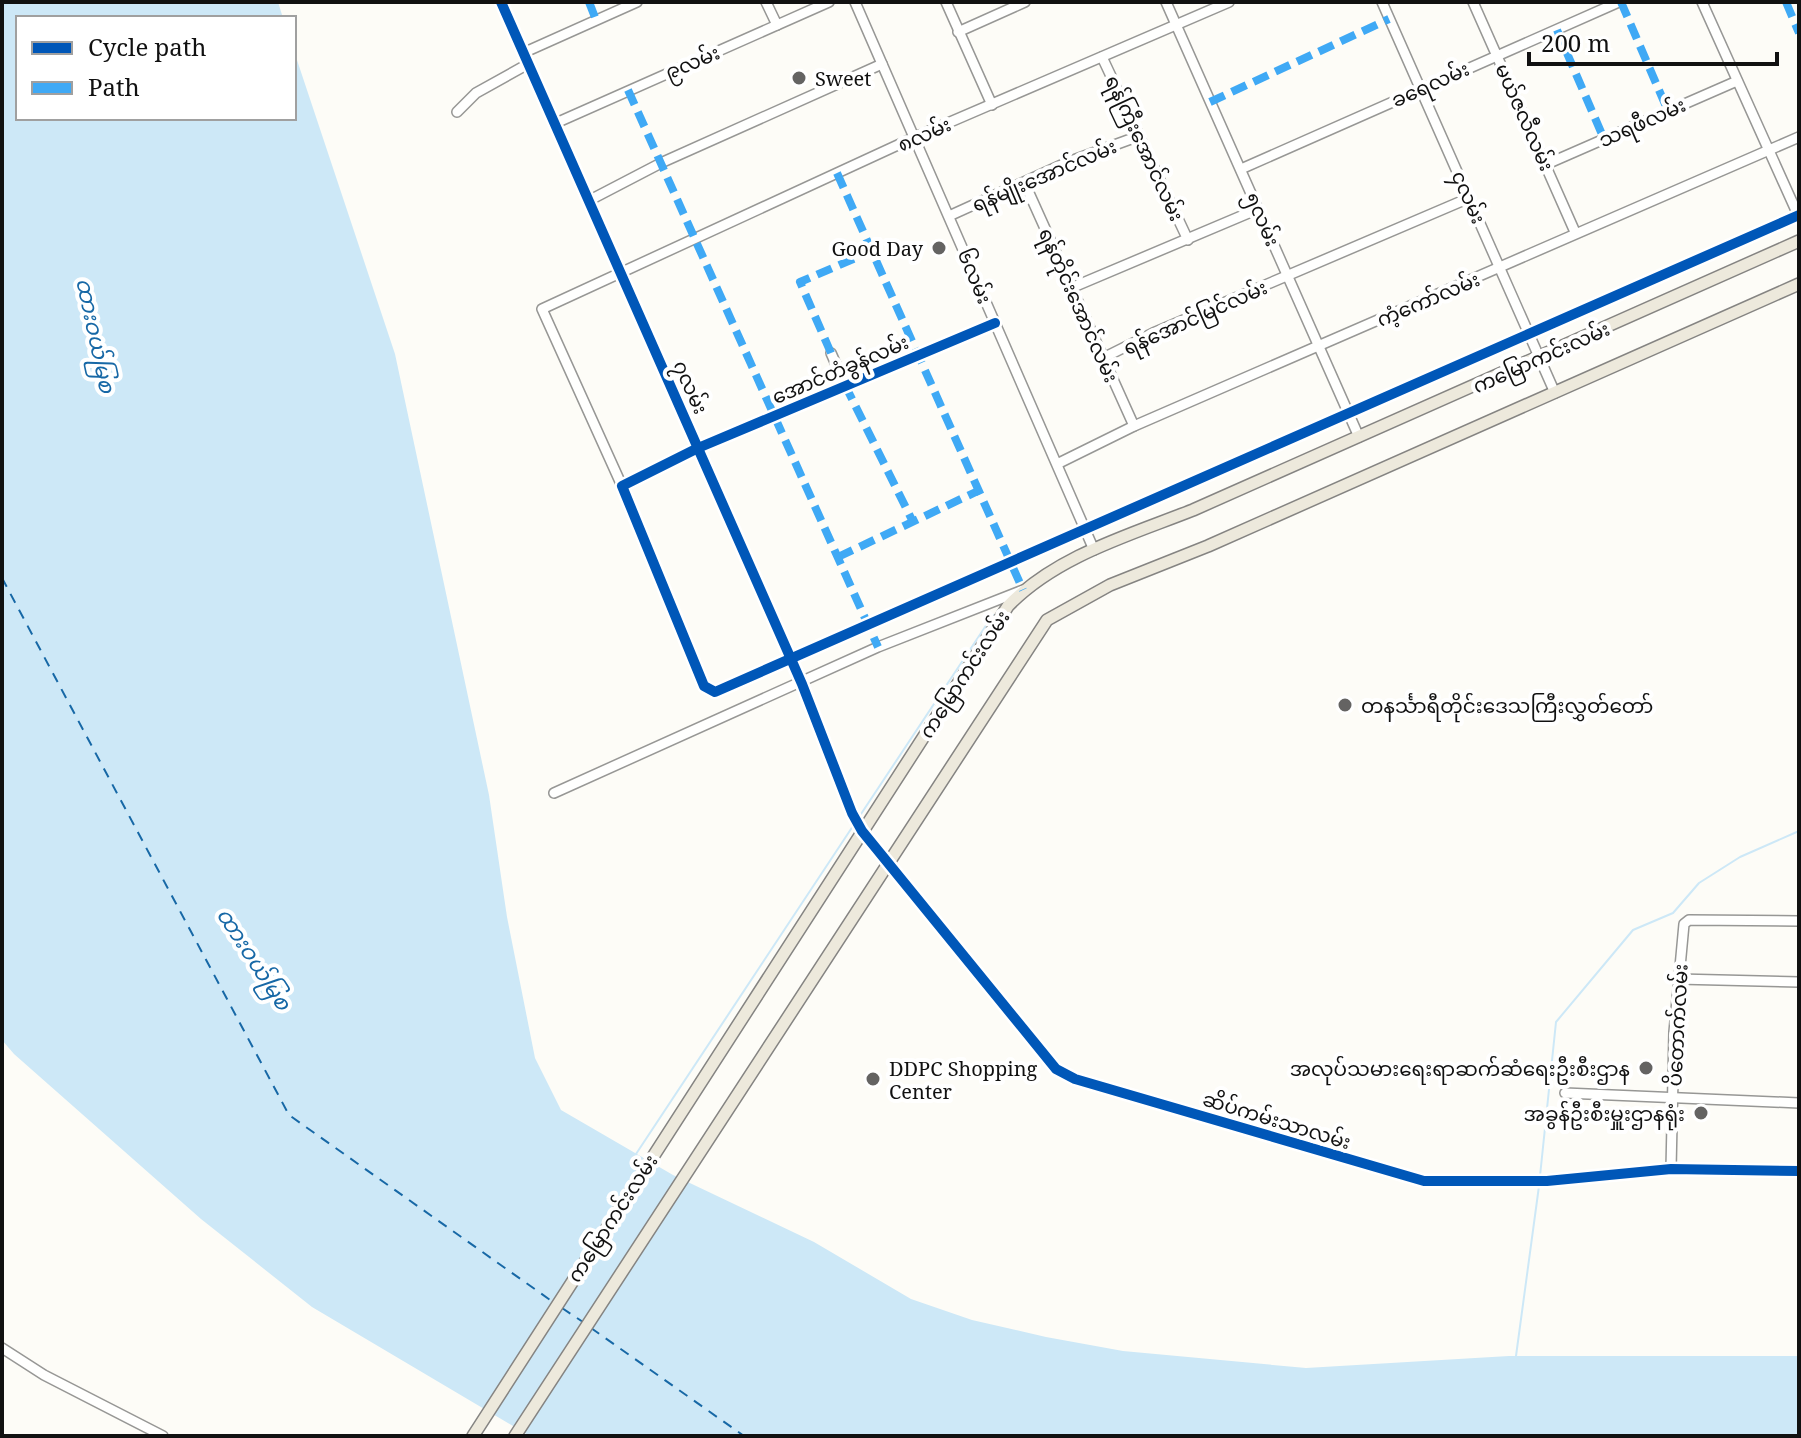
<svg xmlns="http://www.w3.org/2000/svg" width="1801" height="1438" font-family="'Noto Serif','Noto Sans Myanmar',serif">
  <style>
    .water { fill: #cde8f7 }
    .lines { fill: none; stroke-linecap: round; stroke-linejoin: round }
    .stream { stroke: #cde8f7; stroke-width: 2 }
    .ferry { stroke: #1768a6; stroke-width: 2; stroke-dasharray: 10 8; stroke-linecap: butt }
    .minor-casing { stroke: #979795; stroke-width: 12 }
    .major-casing { stroke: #858482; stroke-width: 14 }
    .minor { stroke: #fffffe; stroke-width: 9 }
    .major { stroke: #ede9dc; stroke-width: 11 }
    .quiet { stroke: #3fa9f5; stroke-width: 8; stroke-dasharray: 16 8; stroke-linecap: butt }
    .cycleway-casing { stroke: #fff; stroke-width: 15 }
    .cycleway { stroke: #0057b8; stroke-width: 10 }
    .poi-dot { fill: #646362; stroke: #fff; stroke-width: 3 }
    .labels { text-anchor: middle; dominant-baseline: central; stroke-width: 8; stroke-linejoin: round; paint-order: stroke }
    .street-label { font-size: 20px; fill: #111; stroke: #fff }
    .poi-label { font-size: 20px; fill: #111; stroke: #fff; text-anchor: start }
    .water-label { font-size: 22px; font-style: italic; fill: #1768a6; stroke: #fff }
  </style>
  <rect width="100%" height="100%" fill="#fdfcf7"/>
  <path class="water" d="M2 2H278L283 18H18V118H294V51L395 354 489 795 507 917 535 1058 561 1110 673 1175 814 1242 911 1299 972 1320 1046 1337 1123 1351 1306 1368 1509 1356H1799V1436H530L312 1307 201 1219 14 1054 2 1040Z"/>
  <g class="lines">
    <g class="stream">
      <path d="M859 817 993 615"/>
      <path d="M636 1154 853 826"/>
      <path d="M1540 1176 1556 1022 1633 930 1673 913 1699 883 1740 857 1799 831"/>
      <path d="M1516 1356 1539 1186"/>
    </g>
    <g class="ferry">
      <path d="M2 578 289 1115 553 1302"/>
      <path d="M562 1308 583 1322"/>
      <path d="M591 1328 744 1436"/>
    </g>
    <g class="minor-casing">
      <g id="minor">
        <path d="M501 2 802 684 852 813 862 831 1056 1069 1075 1079 1424 1181H1547L1671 1169 1799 1171"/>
        <path d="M766 2 777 25"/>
        <path d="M855 2 1094 550"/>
        <path d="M946 2 992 105"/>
        <path d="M1166 2 1359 437"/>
        <path d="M1382 2 1555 393"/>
        <path d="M1473 2 1575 232"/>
        <path d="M1702 2 1798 215"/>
        <path d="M958 32 1025 2"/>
        <path d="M523 53 637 2"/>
        <path d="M1102 57 1188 240"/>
        <path d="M457 112 476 93 528 64"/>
        <path d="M556 123 829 2"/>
        <path d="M1547 164 1737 81"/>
        <path d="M1241 169 1619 2"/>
        <path d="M1025 184 1134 426"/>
        <path d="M590 200 663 162 882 64"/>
        <path d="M949 216 1068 162 1139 136"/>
        <path d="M1071 288 1258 209"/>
        <path d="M995 323 698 448 622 486 704 686 715 692 1799 215"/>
        <path d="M831 353 845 385"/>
        <path d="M1103 358 1153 333 1469 198"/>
        <path d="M1059 463 1134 426 1799 137"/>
        <path d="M622 486 542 309 913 138 1229 2"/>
        <path d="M554 793 878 647 1023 590"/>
        <path d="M1678 979 1799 982"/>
        <path d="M1565 1093 1799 1103"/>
        <path d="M1671 1169 1674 1032 1684 924 1689 920 1799 921"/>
        <path d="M2 1348 44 1375 163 1436"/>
      </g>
    </g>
    <g class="major-casing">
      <g id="major">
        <path d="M473 1436 1008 606C1056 556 1130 535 1193 510L1799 241"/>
        <path d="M515 1436 1047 620 1110 585 1208 546 1799 284"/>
      </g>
    </g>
    <use href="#minor" class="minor"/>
    <use href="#major" class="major"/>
    <g class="quiet">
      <path d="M589 2 596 20"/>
      <path d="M1621 2 1668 111"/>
      <path d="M1786 2 1799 33"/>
      <path d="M1557 30 1604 139"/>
      <path d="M628 90 878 647"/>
      <path d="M1210 102 1389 19"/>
      <path d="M837 173 1023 590"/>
      <path d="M831 353 800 282 872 251"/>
      <path d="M845 385 914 524"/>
      <path d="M838 557 980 490"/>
    </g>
    <g class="cycleway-casing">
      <g id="cycleway">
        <path d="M501 2 802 684 852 813 862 831 1056 1069 1075 1079 1424 1181H1547L1671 1169 1799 1171"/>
        <path d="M995 323 698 448 622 486 704 686 715 692 1799 215"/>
      </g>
    </g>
    <use href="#cycleway" class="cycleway"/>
  </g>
  <g class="poi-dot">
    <circle cx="799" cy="78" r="8"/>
    <circle cx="939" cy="248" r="8"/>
    <circle cx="1345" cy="705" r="8"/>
    <circle cx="1646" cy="1068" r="8"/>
    <circle cx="873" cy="1079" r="8"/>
    <circle cx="1701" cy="1113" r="8"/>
  </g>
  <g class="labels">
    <g class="street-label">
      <text transform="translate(692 62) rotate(-23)">၉လမ်း</text>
      <text transform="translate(1430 84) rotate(-24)">ခရေလမ်း</text>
      <text transform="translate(1525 117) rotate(66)">မယ်ဇလီလမ်း</text>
      <text transform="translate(1642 122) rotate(-24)">သရဖီလမ်း</text>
      <text transform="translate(924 134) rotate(-24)">၈လမ်း</text>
      <text transform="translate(1145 148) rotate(65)">ရန်ကြီးအောင်လမ်း</text>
      <text transform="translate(1044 175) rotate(-23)">ရန်မျိုးအောင်လမ်း</text>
      <text transform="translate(1469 197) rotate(66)">၄လမ်း</text>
      <text transform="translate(1263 219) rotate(67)">၅လမ်း</text>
      <text transform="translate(975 276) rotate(67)">၆လမ်း</text>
      <text transform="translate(1428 299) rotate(-23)">ကံ့ကော်လမ်း</text>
      <text transform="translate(1079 305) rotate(66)">ရန်တိုင်းအောင်လမ်း</text>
      <text transform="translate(1195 317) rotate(-24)">ရန်အောင်မြင်လမ်း</text>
      <text transform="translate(1541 357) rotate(-24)">ကမြောကင်းလမ်း</text>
      <text transform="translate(840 369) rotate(-23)">အောင်တံခွန်လမ်း</text>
      <text transform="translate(691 387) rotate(66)">၇လမ်း</text>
      <text transform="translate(964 674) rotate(-57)">ကမြောကင်းလမ်း</text>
      <text transform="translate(1677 1025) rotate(-87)">ပိတောက်လမ်း</text>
      <text transform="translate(1277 1120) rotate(17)">ဆိပ်ကမ်းသာလမ်း</text>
      <text transform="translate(612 1218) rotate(-57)">ကမြောကင်းလမ်း</text>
    </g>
    <g class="poi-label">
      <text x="815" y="78">Sweet</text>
      <text x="923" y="248" text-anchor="end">Good Day</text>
      <text x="1361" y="705">တနင်္သာရီတိုင်းဒေသကြီးလွှတ်တော်</text>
      <text x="889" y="1068">DDPC Shopping<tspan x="889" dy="23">Center</tspan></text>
      <text x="1630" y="1068" text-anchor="end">အလုပ်သမားရေးရာဆက်ဆံရေးဦးစီးဌာန</text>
      <text x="1685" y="1113" text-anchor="end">အခွန်ဦးစီးမှူးဌာနရုံး</text>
    </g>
    <g class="water-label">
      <text transform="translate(97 335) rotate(78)">ထားဝယ်မြစ</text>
      <text transform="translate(255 958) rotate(57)">ထားဝယ်မြစ</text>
    </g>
  </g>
  <rect width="1801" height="1438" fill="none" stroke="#111111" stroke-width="8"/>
  <rect x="16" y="16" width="280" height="104" fill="#ffffff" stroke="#a0a0a0" stroke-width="2"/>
  <rect x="32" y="42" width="40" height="12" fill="#0057b8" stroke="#a0a0a0" stroke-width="2"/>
  <text x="88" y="56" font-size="24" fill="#111111">Cycle path</text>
  <rect x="32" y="82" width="40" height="12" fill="#3fa9f5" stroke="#a0a0a0" stroke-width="2"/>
  <text x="88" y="96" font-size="24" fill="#111111">Path</text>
  <path d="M1529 52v12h248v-12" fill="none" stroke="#111111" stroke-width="4"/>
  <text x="1541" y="52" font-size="24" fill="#111111" stroke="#ffffff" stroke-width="6" paint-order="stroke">200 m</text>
</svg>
